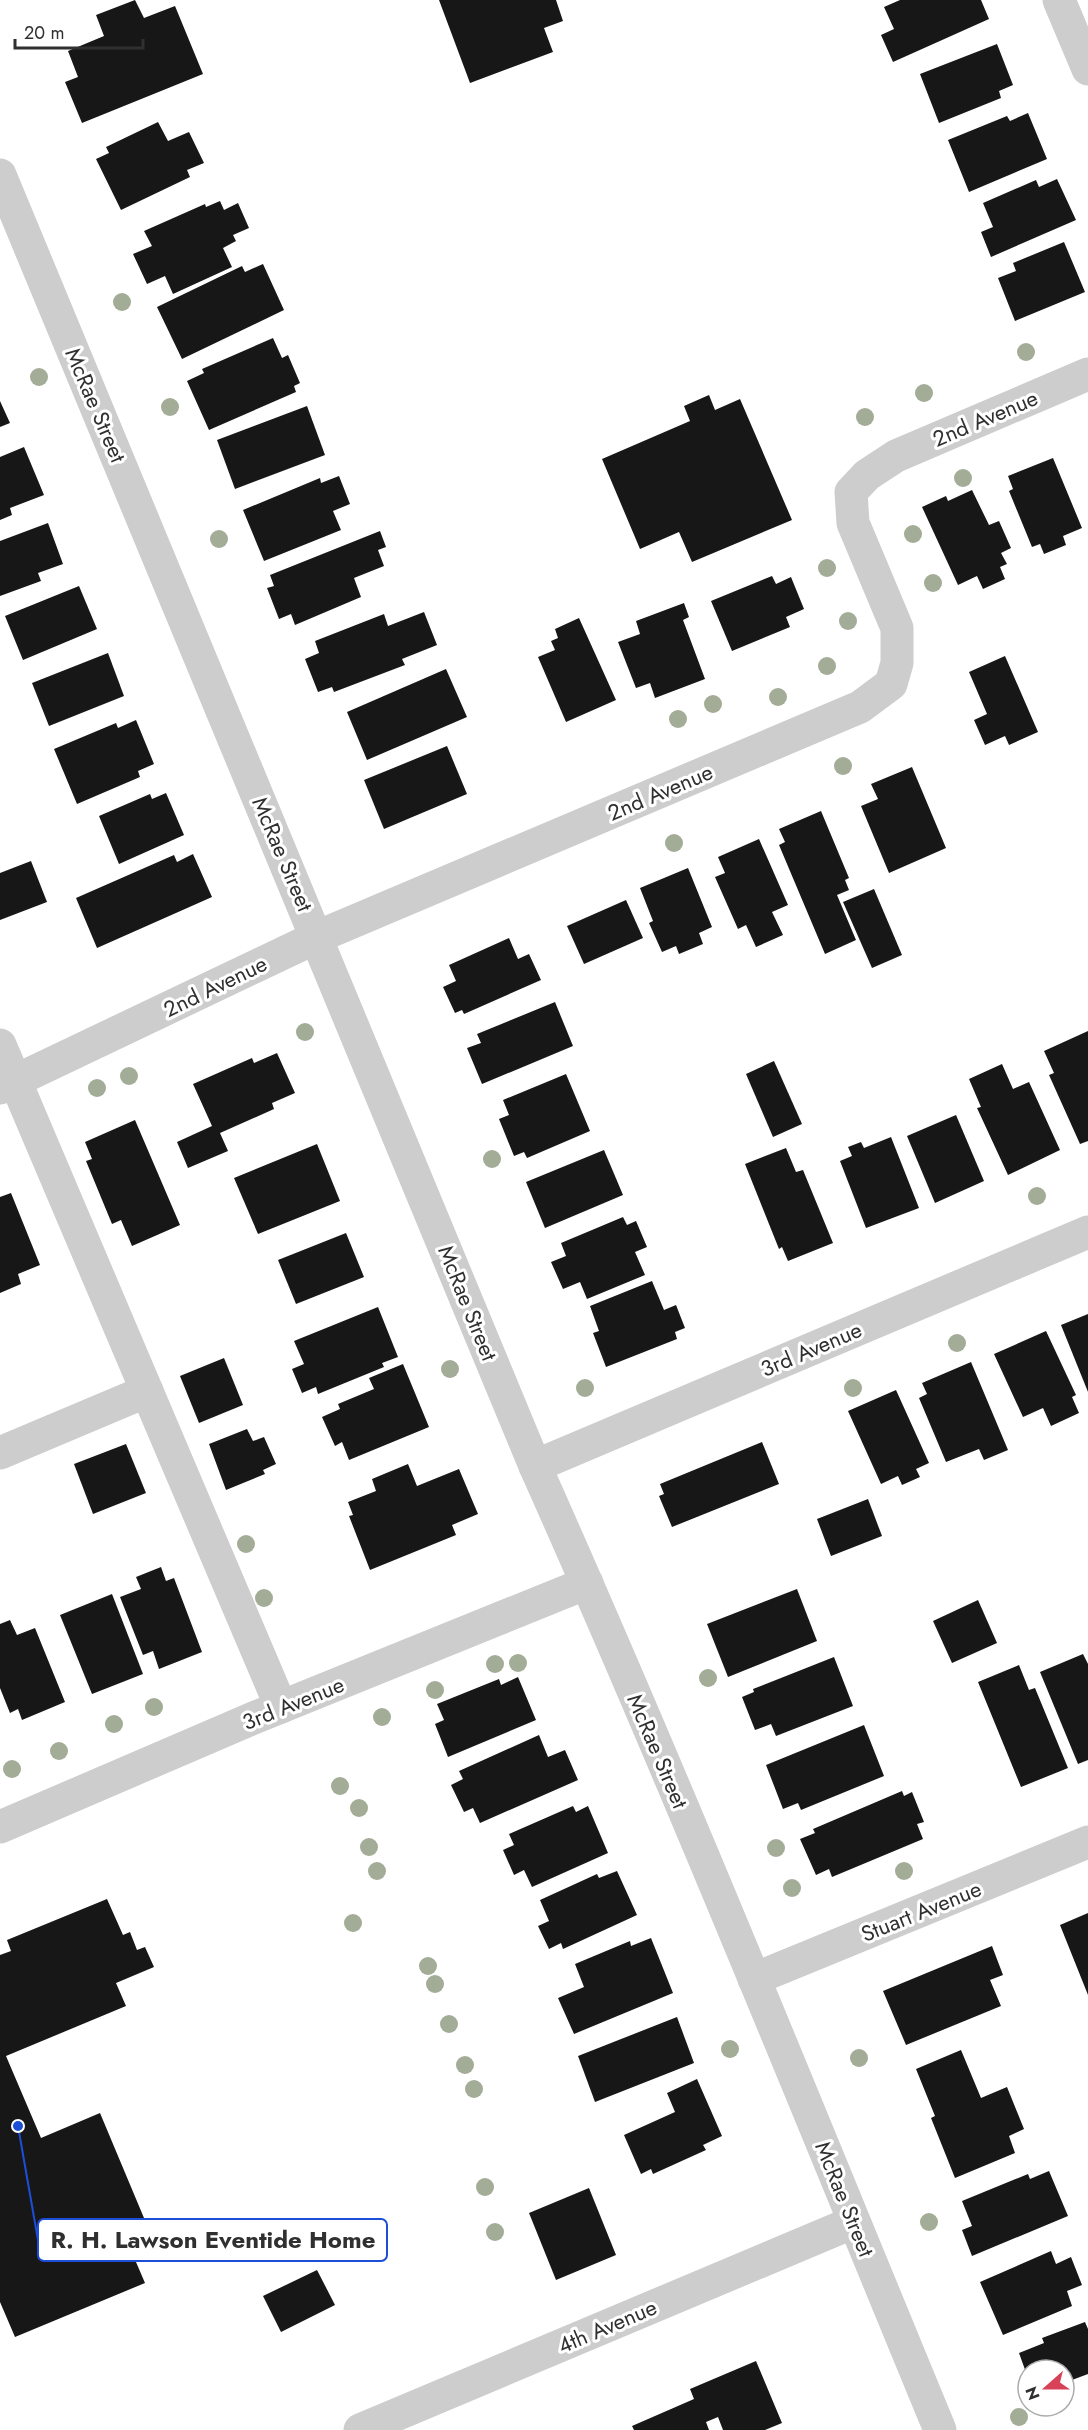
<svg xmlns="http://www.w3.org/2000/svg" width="1088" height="2430" font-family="Jost,sans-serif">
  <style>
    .building { fill: #171717 }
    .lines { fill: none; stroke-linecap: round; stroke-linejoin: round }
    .minor { stroke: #cdcdcd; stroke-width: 33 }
    .tertiary { stroke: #cdcdcd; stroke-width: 33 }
    .tree { fill: #a3ac96 }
    .labels { text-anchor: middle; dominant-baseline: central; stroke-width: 6; stroke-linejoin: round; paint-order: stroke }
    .street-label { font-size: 22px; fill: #303030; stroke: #fff }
    .leader { fill: none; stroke: #1d4ed8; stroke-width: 2 }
    .callout-dot { fill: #1d4ed8; stroke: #fff; stroke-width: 2 }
    .callout { fill: #fff; stroke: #1d4ed8; stroke-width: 2 }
    .callout-label { font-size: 24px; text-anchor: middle; font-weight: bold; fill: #303030 }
  </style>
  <rect width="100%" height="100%" fill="#fff"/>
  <g class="building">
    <path d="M135 0 144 18 175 6 203 74 82 123 65 82 78 77 68 51 104 36 96 15Z"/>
    <path d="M439 0H556L563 21 544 28 553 52 470 83Z"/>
    <path d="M900 0H981L989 19 893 62 881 35 894 29 884 7Z"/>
    <path d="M997 44 1013 85 999 91 1001 98 939 123 920 74Z"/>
    <path d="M1028 113 1047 159 969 192 948 140 1007 116 1010 121Z"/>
    <path d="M158 122 168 141 189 132 204 163 187 170 190 177 121 210 96 159 109 153 106 147Z"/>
    <path d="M1057 179 1076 220 991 257 981 232 993 227 983 203 1036 180 1039 187Z"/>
    <path d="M220 201 224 210 238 203 249 228 233 235 236 241 223 248 232 267 173 294 165 276 147 284 133 254 152 246 144 231 205 204 206 207Z"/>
    <path d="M1064 242 1085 292 1015 321 998 278 1016 271 1013 263Z"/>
    <path d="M263 264 284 310 182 359 157 307 242 266 245 272Z"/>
    <path d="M273 338 282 358 288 355 300 383 294 386 296 392 209 430 187 381 204 373 202 369Z"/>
    <path d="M709 395 715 410 740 399 792 520 692 562 679 532 640 549 602 459 690 421 684 406Z"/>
    <path d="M0 401 10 423 0 427Z"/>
    <path d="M307 406 325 455 235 489 217 440Z"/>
    <path d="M24 447 44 495 10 508 12 515 0 520V457Z"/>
    <path d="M1053 458 1082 528 1063 536 1066 545 1044 554 1040 544 1032 547 1009 491 1013 489 1008 476Z"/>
    <path d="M339 476 350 504 333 511 341 530 264 561 243 510 320 478 321 483Z"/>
    <path d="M972 490 989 525 999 521 1011 548 1001 553 1007 564 1000 567 1005 579 983 589 977 576 958 585 922 507 946 496 948 501Z"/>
    <path d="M48 523 63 564 38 573 41 581 0 596V541Z"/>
    <path d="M380 531 386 547 378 550 384 566 354 578 361 597 295 625 291 614 279 619 267 588 274 586 270 575Z"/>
    <path d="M772 576 776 584 791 577 804 609 786 617 790 627 732 651 711 601Z"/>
    <path d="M79 586 97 629 23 660 5 616Z"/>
    <path d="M684 603 689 617 683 620 705 679 655 698 650 683 636 688 618 642 640 634 636 621Z"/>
    <path d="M424 612 437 645 402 659 405 665 334 692 332 687 318 692 305 659 319 653 315 641 384 614 388 626Z"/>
    <path d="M579 618 616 700 566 722 538 657 555 650 551 641 558 638 555 629Z"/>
    <path d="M108 653 124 696 49 726 32 683Z"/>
    <path d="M1005 656 1038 732 1009 745 1005 736 985 745 974 720 987 714 969 672Z"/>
    <path d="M446 669 467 717 367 760 347 712Z"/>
    <path d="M136 720 154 764 138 771 140 777 77 804 54 749 116 723 118 728Z"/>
    <path d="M447 746 467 794 384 829 364 780Z"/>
    <path d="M912 767 946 848 889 873 861 806 878 799 871 784Z"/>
    <path d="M166 793 184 835 119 864 99 816 150 794 152 799Z"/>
    <path d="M821 811 849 878 845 880 849 890 837 895 856 940 825 954 779 845 785 842 779 829Z"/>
    <path d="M759 839 788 905 772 912 783 935 756 947 746 925 738 929 715 877 725 873 718 857Z"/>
    <path d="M193 854 212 897 97 948 76 898 174 855 177 862Z"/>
    <path d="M31 861 47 902 0 920V873Z"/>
    <path d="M688 868 712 927 699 933 703 944 679 954 676 946 662 952 649 923 653 921 640 888Z"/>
    <path d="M874 889 902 955 872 968 843 902Z"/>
    <path d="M626 900 643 938 584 964 567 926Z"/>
    <path d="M509 938 518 959 529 954 541 980 464 1014 462 1010 455 1013 443 987 456 981 449 965Z"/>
    <path d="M555 1002 573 1046 482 1084 467 1048 481 1043 477 1034Z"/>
    <path d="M1088 1031V1141L1080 1144 1049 1075 1054 1073 1044 1051Z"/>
    <path d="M277 1053 295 1093 272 1103 274 1109 220 1133 228 1151 188 1168 177 1142 212 1126 193 1084 252 1058 254 1063Z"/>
    <path d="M774 1061 802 1124 773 1137 746 1074Z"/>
    <path d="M1002 1064 1013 1089 1029 1082 1060 1150 1008 1175 977 1108 981 1107 969 1079Z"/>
    <path d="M566 1074 590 1131 527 1158 524 1152 514 1156 499 1119 509 1115 503 1100Z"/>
    <path d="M956 1115 984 1181 935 1203 907 1136Z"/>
    <path d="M135 1120 180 1225 132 1246 121 1220 112 1224 86 1161 92 1159 85 1142Z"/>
    <path d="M891 1137 919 1208 866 1228 840 1161 852 1156 848 1147 861 1142 864 1148Z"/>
    <path d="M317 1144 340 1201 258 1234 234 1178Z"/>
    <path d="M786 1148 796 1172 803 1170 833 1243 788 1261 782 1247 779 1249 745 1164Z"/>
    <path d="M604 1150 623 1195 545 1228 526 1182Z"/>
    <path d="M11 1193 40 1265 18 1274 21 1284 0 1293V1197Z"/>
    <path d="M623 1217 627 1225 636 1221 647 1247 635 1252 645 1275 587 1299 580 1282 563 1289 551 1262 566 1256 561 1243Z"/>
    <path d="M346 1233 364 1277 296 1304 278 1260Z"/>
    <path d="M652 1281 664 1310 676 1305 685 1328 675 1332 677 1339 606 1367 593 1333 599 1331 590 1306Z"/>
    <path d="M378 1307 398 1357 382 1363 384 1367 318 1394 316 1387 302 1393 292 1369 304 1364 294 1341Z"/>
    <path d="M1088 1314V1392L1061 1325Z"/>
    <path d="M1046 1331 1076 1395 1072 1397 1079 1413 1051 1426 1043 1408 1023 1417 994 1354Z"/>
    <path d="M224 1358 243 1405 199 1423 180 1376Z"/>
    <path d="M971 1362 1008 1450 984 1460 979 1449 946 1462 919 1398 927 1394 922 1383Z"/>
    <path d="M403 1364 429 1427 349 1460 342 1442 335 1446 322 1417 340 1409 338 1404 374 1389 369 1378Z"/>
    <path d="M896 1390 929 1463 916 1469 920 1477 902 1485 898 1476 881 1484 848 1411Z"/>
    <path d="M247 1429 253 1441 264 1437 276 1464 263 1470 265 1474 226 1490 209 1444Z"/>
    <path d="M762 1442 779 1484 672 1527 659 1496 664 1494 660 1484Z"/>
    <path d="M126 1444 146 1493 93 1514 74 1464Z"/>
    <path d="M408 1464 417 1486 459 1469 478 1514 452 1525 456 1535 370 1570 349 1516 353 1515 348 1502 376 1491 372 1479Z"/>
    <path d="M868 1499 882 1536 831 1556 817 1519Z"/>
    <path d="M161 1567 166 1581 174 1578 202 1652 159 1669 153 1651 143 1655 120 1597 141 1589 136 1577Z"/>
    <path d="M797 1589 817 1641 728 1677 707 1624Z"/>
    <path d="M112 1594 143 1674 92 1694 60 1615Z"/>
    <path d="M978 1600 997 1643 952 1663 933 1621Z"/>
    <path d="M10 1620 17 1635 35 1628 65 1702 22 1720 18 1709 10 1713 0 1688V1624Z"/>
    <path d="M1083 1654 1088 1664V1760L1078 1764 1040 1672Z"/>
    <path d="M834 1657 853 1706 776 1736 771 1724 755 1730 742 1697 754 1692 753 1689Z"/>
    <path d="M1019 1665 1029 1690 1035 1688 1068 1768 1021 1787 978 1682Z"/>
    <path d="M518 1677 536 1720 448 1757 435 1724 444 1720 437 1704 499 1679 501 1685Z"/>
    <path d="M864 1725 884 1776 801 1810 798 1803 783 1809 766 1765Z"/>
    <path d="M539 1735 548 1757 565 1750 578 1780 480 1823 473 1808 464 1812 451 1785 463 1779 459 1771Z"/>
    <path d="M902 1791 904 1796 912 1792 924 1822 917 1824 923 1839 832 1877 829 1869 816 1875 800 1839 815 1833 813 1829Z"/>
    <path d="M573 1806 576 1812 588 1806 608 1853 532 1887 524 1870 514 1875 503 1850 514 1845 509 1834Z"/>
    <path d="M617 1871 637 1915 563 1949 561 1943 549 1949 538 1926 549 1921 540 1900 597 1874 599 1878Z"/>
    <path d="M107 1899 123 1935 130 1932 137 1950 145 1947 154 1967 116 1983 126 2006 6 2056 41 2138 100 2113 144 2218 121 2227 145 2283 15 2337 0 2302V1955L11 1951 7 1940Z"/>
    <path d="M1088 1913V1995L1060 1925Z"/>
    <path d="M651 1938 673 1993 574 2034 558 1998 584 1987 575 1964 630 1941 631 1946Z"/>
    <path d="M992 1946 1003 1975 990 1980 1001 2006 906 2045 883 1991Z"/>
    <path d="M677 2017 694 2063 595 2102 578 2056Z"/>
    <path d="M961 2050 981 2098 1007 2087 1024 2129 1009 2136 1015 2153 955 2178 931 2118 935 2116 916 2069Z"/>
    <path d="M697 2079 722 2136 703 2145 706 2150 653 2174 651 2169 641 2174 624 2135 675 2112 667 2093Z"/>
    <path d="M1049 2171 1068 2216 972 2256 962 2230 972 2226 962 2201 1028 2174 1030 2179Z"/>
    <path d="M589 2188 616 2255 556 2280 529 2213Z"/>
    <path d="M1051 2251 1056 2264 1071 2257 1082 2285 1067 2291 1072 2306 1003 2335 980 2282Z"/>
    <path d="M317 2270 335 2305 281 2332 263 2296Z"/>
    <path d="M1085 2322 1088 2329V2374L1064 2383V2370H1028V2378L1019 2353 1044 2343 1042 2338Z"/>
    <path d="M756 2361 782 2423 765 2430H723L718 2417 706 2422 709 2430H634L632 2426 694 2399 690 2389Z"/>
  </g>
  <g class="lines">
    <g class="minor">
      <path d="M1059 0 1088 69"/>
      <path d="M0 1045 281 1707"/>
      <path d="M0 1088 317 937 860 707 891 684 897 663V628L853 523 851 492 867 475 896 456 1088 374"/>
      <path d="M0 1453 147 1391"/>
      <path d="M535 1466 1088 1232"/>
      <path d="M0 1827 256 1717 587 1583"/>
      <path d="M754 1979 1088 1842"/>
      <path d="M360 2430 854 2222"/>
    </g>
    <path class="tertiary" d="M0 175 535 1466C677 1784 807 2108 940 2430"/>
  </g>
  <g class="tree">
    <circle cx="122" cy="302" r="9"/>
    <circle cx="1026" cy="352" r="9"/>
    <circle cx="39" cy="377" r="9"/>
    <circle cx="924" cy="393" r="9"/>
    <circle cx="170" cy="407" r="9"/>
    <circle cx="865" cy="417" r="9"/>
    <circle cx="963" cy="478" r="9"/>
    <circle cx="913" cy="534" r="9"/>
    <circle cx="219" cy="539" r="9"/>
    <circle cx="827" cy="568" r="9"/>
    <circle cx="933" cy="583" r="9"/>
    <circle cx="848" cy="621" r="9"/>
    <circle cx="827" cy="666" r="9"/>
    <circle cx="778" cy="697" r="9"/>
    <circle cx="713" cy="704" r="9"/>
    <circle cx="678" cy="719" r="9"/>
    <circle cx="843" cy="766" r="9"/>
    <circle cx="674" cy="843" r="9"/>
    <circle cx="305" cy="1032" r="9"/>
    <circle cx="129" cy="1076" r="9"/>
    <circle cx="97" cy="1088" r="9"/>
    <circle cx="492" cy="1159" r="9"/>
    <circle cx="1037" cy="1196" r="9"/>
    <circle cx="957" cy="1343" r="9"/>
    <circle cx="450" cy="1369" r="9"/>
    <circle cx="585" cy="1388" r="9"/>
    <circle cx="853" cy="1388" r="9"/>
    <circle cx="246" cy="1544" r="9"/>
    <circle cx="264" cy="1598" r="9"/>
    <circle cx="518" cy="1663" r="9"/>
    <circle cx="495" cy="1664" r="9"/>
    <circle cx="708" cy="1678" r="9"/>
    <circle cx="435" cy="1690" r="9"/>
    <circle cx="154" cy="1707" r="9"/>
    <circle cx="382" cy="1717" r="9"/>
    <circle cx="114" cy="1724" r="9"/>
    <circle cx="59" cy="1751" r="9"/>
    <circle cx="12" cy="1769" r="9"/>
    <circle cx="340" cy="1786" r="9"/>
    <circle cx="359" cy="1808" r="9"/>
    <circle cx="369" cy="1847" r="9"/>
    <circle cx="776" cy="1848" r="9"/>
    <circle cx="377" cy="1871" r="9"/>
    <circle cx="904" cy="1871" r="9"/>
    <circle cx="792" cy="1888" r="9"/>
    <circle cx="353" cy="1923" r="9"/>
    <circle cx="428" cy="1966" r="9"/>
    <circle cx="435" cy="1984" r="9"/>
    <circle cx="449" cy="2024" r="9"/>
    <circle cx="730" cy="2049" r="9"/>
    <circle cx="859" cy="2058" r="9"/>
    <circle cx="465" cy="2065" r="9"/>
    <circle cx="474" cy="2089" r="9"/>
    <circle cx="485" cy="2187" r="9"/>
    <circle cx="929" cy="2222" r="9"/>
    <circle cx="495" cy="2232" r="9"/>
    <circle cx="1019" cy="2417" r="9"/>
  </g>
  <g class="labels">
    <g class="street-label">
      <text transform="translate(96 405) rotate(67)">McRae Street</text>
      <text transform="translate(985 418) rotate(-23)">2nd Avenue</text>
      <text transform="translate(660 792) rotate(-23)">2nd Avenue</text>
      <text transform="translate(283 854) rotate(67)">McRae Street</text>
      <text transform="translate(215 986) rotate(-26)">2nd Avenue</text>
      <text transform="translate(468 1303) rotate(68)">McRae Street</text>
      <text transform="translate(811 1349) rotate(-23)">3rd Avenue</text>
      <text transform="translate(293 1703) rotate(-22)">3rd Avenue</text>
      <text transform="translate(658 1751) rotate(67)">McRae Street</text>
      <text transform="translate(921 1911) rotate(-22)">Stuart Avenue</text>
      <text transform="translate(845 2199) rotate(68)">McRae Street</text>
      <text transform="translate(607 2326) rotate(-23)">4th Avenue</text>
    </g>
  </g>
  <path class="leader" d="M18 2126L38 2240"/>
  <circle class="callout-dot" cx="18" cy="2126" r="6"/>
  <rect class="callout" x="38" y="2219" width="349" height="42" rx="6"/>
  <g class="callout-label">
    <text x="213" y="2248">R. H. Lawson Eventide Home</text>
  </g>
  <g transform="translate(1046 2388) rotate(249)"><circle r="28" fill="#ffffff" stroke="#acacac" stroke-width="1.5"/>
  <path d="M0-4.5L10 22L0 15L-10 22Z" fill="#d84259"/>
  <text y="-9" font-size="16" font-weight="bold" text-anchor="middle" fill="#303030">N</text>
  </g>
  <path d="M15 39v9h128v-9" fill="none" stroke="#303030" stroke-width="3"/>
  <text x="24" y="39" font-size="18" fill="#303030" stroke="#ffffff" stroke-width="4.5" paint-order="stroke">20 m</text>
</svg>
